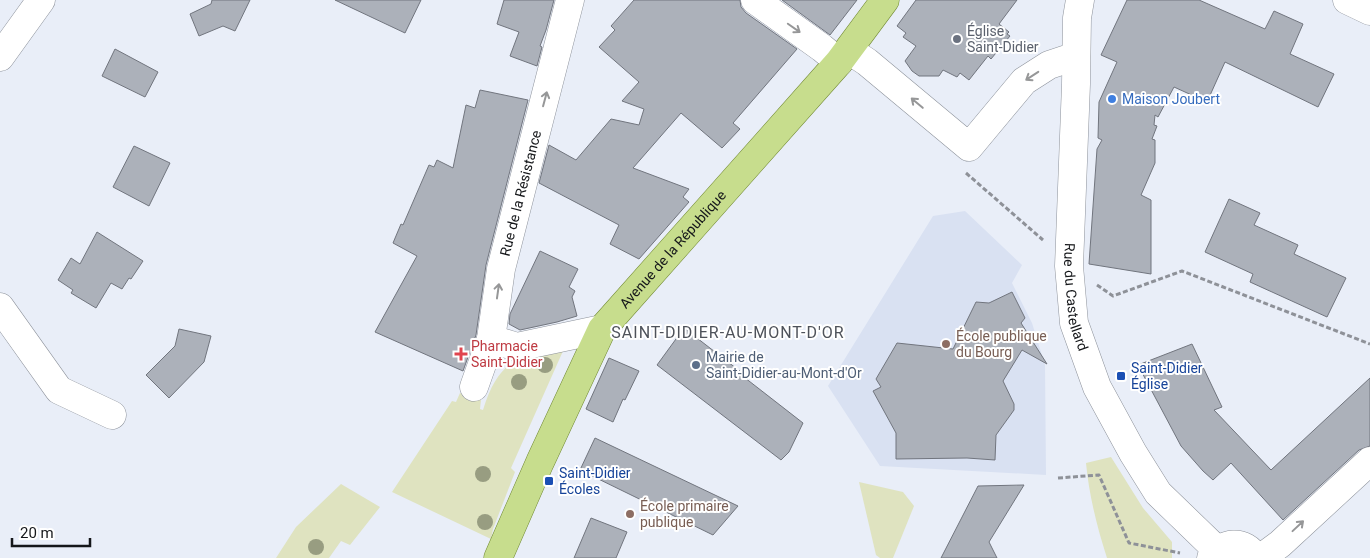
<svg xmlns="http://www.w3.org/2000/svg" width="1370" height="558" font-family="Roboto,sans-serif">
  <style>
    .built { fill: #d9e1f2 }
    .green { fill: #dfe3c0 }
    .building { fill: #acb1ba; stroke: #71757e }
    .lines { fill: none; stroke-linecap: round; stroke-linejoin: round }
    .minor-casing { stroke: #8d929b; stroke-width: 29 }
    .major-casing { stroke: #718933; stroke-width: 29 }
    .path { stroke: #8e9198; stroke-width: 3; stroke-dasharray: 5 2.5; stroke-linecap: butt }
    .minor { stroke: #fff; stroke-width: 28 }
    .major { stroke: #c7dd8d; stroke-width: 28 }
    .tree { fill: #989d81 }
    .oneway { stroke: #969798 }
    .worship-dot { fill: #6b7280; stroke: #fff; stroke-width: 2 }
    .shop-dot { fill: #3f7fe0; stroke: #fff; stroke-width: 2 }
    .education-dot { fill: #8d6e63; stroke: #fff; stroke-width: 2 }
    .health-dot { fill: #e0444e; stroke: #fff; stroke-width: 2 }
    .service-dot { fill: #5c6f8a; stroke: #fff; stroke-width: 2 }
    .transit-dot { fill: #1a4fb4; stroke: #fff; stroke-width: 2 }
    .labels { text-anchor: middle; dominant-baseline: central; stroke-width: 4; stroke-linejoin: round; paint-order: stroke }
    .worship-label { font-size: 14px; fill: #5b616d; stroke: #fff; text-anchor: start }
    .shop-label { font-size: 14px; fill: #366cbe; stroke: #fff; text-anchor: start }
    .street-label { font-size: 14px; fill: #15171a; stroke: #fff }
    .education-label { font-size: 14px; fill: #785e54; stroke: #fff; text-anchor: start }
    .health-label { font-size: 14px; fill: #be3a42; stroke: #fff; text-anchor: start }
    .service-label { font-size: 14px; fill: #4e5e75; stroke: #fff; text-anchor: start }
    .transit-label { font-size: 14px; fill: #164399; stroke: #fff; text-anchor: start }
    .quarter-label { font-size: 16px; letter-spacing: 1px; fill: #4e525a; stroke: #fff }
  </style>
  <rect width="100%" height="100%" fill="#e9eef8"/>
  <path class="built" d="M965 211 1022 265 1012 283 1032 323 1045 365 1046 475 880 466 828 386 933 216Z"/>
  <g class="green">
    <path d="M567 342 511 468 515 472 493 529 491 539 392 492 452 401 456 402 460 393 481 400 480 409 483 410C499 358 519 357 567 342Z"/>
    <path d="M1111 457 1143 508 1172 542V558H1107C1097 527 1089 495 1086 463Z"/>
    <path d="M859 482 903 492 914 506 893 558H880L876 555Z"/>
    <path d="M341 484 380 507 350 545 341 541 329 558H276L296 527Z"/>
  </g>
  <g class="building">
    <path d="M212 0H250L235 31 223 26 199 36 190 14 211 4Z"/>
    <path d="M335 0H421L405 33Z"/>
    <path d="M504 0H554L546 30 540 46 542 47 537 66 510 56 519 32 497 24Z"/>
    <path d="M634 0H740L741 7 746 13 797 49 733 123 740 129 722 148 681 113 633 168 689 189 683 197 689 202 639 259 610 244 619 225 539 183 549 145 576 160 611 119 639 125 644 109 622 101 639 82 599 47 615 30 611 26Z"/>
    <path d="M782 0H857L830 35Z"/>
    <path d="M916 0H1017L999 24 1009 32 1007 34 1010 36 991 59 988 56 969 80 960 73 957 77 943 70 939 76H919L912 71 905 61 916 46 903 37 906 33 897 26Z"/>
    <path d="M1127 0H1199L1265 29 1274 11 1303 24 1290 54 1334 74 1318 107 1225 62 1207 102 1174 87 1158 117 1155 115 1154 125 1157 126 1152 139 1155 140V163L1141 195 1151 200V274L1089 264 1097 149 1102 140 1098 138 1099 102 1117 62 1101 55Z"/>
    <path d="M115 49 158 72 145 97 102 76Z"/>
    <path d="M480 90 528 100 486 265 476 335 463 371 375 332 417 256 393 243 401 224 403 225 429 165 434 167 437 160 453 168 466 105 475 108Z"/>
    <path d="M134 146 170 163 149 206 113 187Z"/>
    <path d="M1229 199 1260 213 1254 225 1298 245 1294 254 1346 278 1327 317 1250 282 1253 274 1205 252Z"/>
    <path d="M97 232 143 261 131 279 129 278 122 289 111 283 96 308 71 293 73 290 58 280 71 258 80 264Z"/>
    <path d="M540 251 578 269 569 287 575 291 572 297 577 316 557 322 520 330 509 324 510 314Z"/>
    <path d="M1012 292 1025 318 1021 323 1047 364 1022 350 1003 381 1014 404V410L996 435 995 460 967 458 896 459V433L873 391 881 387 876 379 897 343 953 349 976 302 989 303Z"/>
    <path d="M684 328 741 372 740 374 803 423 789 452 781 460 657 365Z"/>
    <path d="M179 329 211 336 204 362 169 398 146 375 175 346Z"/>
    <path d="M1192 344 1222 407 1214 410 1271 470 1370 378V446L1359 450 1283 520 1231 463 1213 480 1203 471 1181 446 1138 365Z"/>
    <path d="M609 358 639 371 625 400 623 399 613 422 586 409Z"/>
    <path d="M595 438 738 506 713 535 580 470Z"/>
    <path d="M1024 485 989 542 997 558H941L978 486Z"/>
    <path d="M591 518 627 532 616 558H574Z"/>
  </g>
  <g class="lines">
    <g class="minor-casing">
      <g id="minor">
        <path d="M755 0 822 48 839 62"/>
        <path id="s1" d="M1080 0 1077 18 1076 84 1069 266 1074 323 1097 387 1133 453 1158 493 1217 550"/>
        <path d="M1347 0 1370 11"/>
        <path d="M849 50 867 62 969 147 1024 81 1049 65 1076 56"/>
        <path d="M0 57 41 0"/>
        <path d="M0 307 59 390 112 415"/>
        <path d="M491 339 517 347 602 329"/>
        <path id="s2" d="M474 387 491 339 501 269 570 0"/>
        <path d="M1211 558C1223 542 1244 538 1256 558"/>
        <path d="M1261 558 1280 544 1370 461"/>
      </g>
    </g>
    <g class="major-casing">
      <g id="major">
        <path id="s3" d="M498 558 540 462 602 329 839 62 885 0"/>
      </g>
    </g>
    <g class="path">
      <path d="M966 173 1043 240"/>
      <path d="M1097 285 1113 296 1182 271 1370 344"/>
      <path d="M1058 478 1099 475 1129 543 1180 553"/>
    </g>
    <use href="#minor" class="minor"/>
    <use href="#major" class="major"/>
  </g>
  <g class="tree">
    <circle cx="545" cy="365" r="8"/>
    <circle cx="519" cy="382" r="8"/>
    <circle cx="483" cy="474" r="8"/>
    <circle cx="485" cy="522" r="8"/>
    <circle cx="316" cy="547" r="8"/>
  </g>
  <defs><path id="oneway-shaft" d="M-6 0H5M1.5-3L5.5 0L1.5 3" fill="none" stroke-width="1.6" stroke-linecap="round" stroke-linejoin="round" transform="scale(1.25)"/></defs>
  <g class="oneway">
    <use href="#oneway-shaft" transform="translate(794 28) rotate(35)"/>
    <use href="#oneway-shaft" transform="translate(1032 76) rotate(147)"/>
    <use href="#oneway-shaft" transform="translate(545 99) rotate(-75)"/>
    <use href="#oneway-shaft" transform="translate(917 103) rotate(-140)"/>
    <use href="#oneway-shaft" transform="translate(498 291) rotate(-82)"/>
    <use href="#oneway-shaft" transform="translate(1298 526) rotate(-43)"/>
  </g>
  <circle class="worship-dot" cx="957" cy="39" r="5"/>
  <circle class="shop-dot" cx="1112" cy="99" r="5"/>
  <g class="education-dot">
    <circle cx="946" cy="344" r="5"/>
    <circle cx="630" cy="514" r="5"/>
  </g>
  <path class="health-dot" d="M458.5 346.5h5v5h5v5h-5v5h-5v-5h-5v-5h5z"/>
  <circle class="service-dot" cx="696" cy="365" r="5"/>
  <g class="transit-dot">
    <rect x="1116" y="371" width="10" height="10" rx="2.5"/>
    <rect x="544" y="476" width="10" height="10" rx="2.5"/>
  </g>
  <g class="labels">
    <g class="worship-label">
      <text x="967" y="31">Église<tspan x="967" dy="16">Saint-Didier</tspan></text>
    </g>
    <g class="shop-label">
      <text x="1122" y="99">Maison Joubert</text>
    </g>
    <g class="street-label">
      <text stroke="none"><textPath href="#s2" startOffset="200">Rue de la Résistance</textPath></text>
      <text stroke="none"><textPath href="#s3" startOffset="358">Avenue de la République</textPath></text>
      <text stroke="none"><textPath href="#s1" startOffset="298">Rue du Castellard</textPath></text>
    </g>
    <g class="education-label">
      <text x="956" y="336">École publique<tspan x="956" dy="16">du Bourg</tspan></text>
      <text x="640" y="506">École primaire<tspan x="640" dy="16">publique</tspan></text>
    </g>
    <g class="health-label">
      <text x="471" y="346">Pharmacie<tspan x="471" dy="16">Saint-Didier</tspan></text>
    </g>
    <g class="service-label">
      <text x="706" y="357">Mairie de<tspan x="706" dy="16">Saint-Didier-au-Mont-d'Or</tspan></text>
    </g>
    <g class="transit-label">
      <text x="1131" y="368">Saint-Didier<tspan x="1131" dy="16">Église</tspan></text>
      <text x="559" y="473">Saint-Didier<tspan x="559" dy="16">Écoles</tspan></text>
    </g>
    <g class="quarter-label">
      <text x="728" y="332">SAINT-DIDIER-AU-MONT-D'OR</text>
    </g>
  </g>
  <path d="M12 538v8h78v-8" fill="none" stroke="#15171a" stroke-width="2.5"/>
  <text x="20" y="538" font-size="15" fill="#15171a" stroke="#ffffff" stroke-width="4" paint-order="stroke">20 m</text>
</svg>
